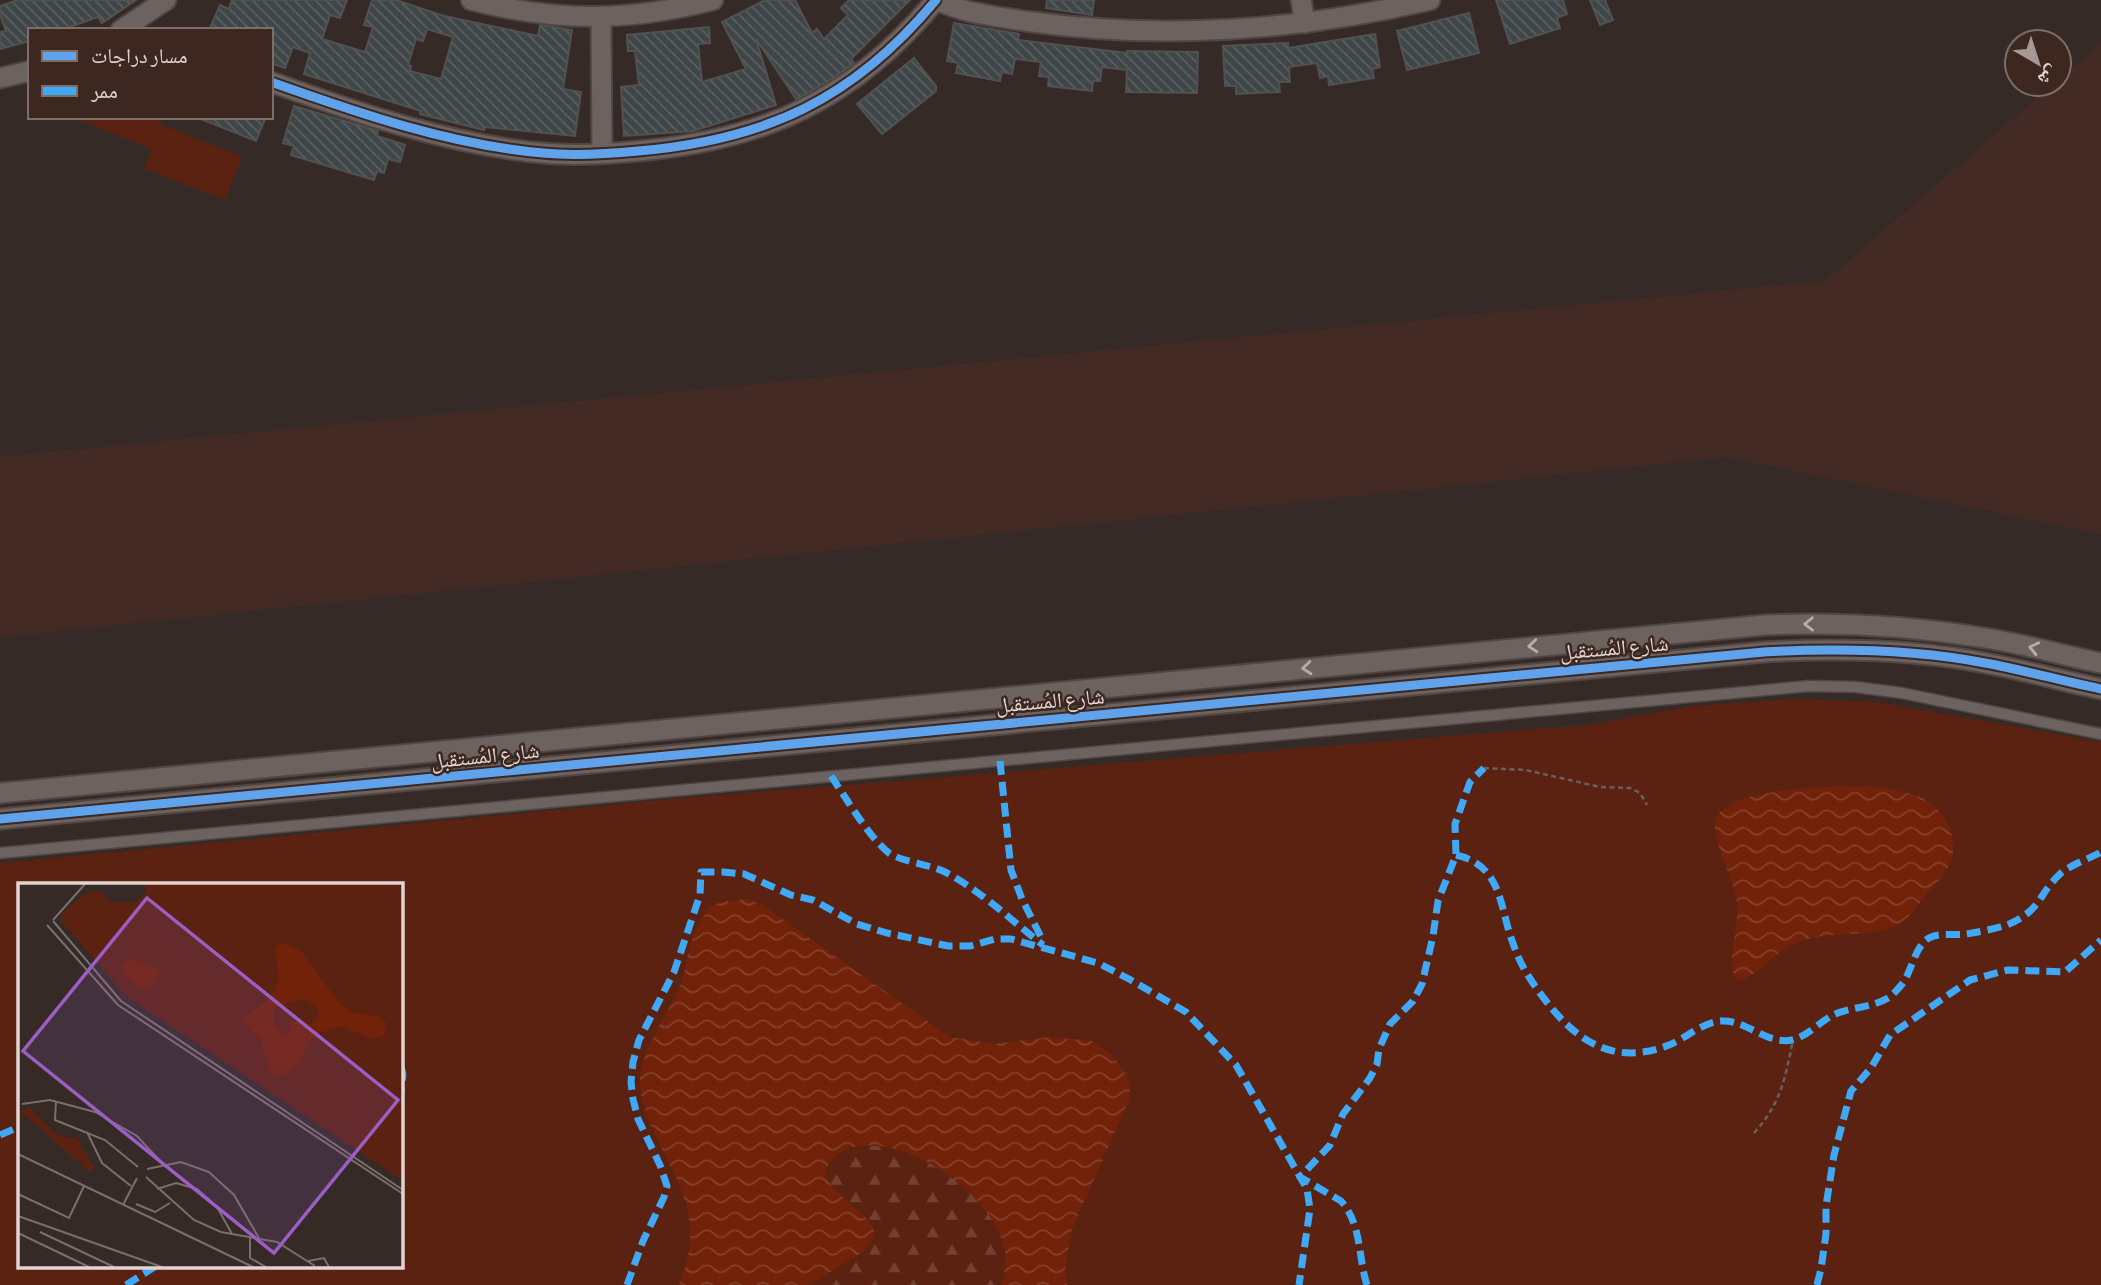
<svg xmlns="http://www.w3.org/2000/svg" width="2101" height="1285" font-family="'Asap Condensed','Noto Naskh Arabic',sans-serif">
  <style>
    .built { fill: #442a24 }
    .green { fill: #5c2211; fill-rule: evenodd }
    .forest { fill: url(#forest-firs) }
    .water { fill: url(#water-waves) }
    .building { fill: url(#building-back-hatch); stroke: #525152; stroke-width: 2; fill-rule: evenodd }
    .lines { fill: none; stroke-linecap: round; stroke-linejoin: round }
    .lane-casing { stroke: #504643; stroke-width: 13 }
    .street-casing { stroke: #504643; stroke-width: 23 }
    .path { stroke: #69605d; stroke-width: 2.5; stroke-dasharray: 5 3.5; stroke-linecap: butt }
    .lane { stroke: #6c625f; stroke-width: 10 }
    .street { stroke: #6c625f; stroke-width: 19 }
    .quiet { stroke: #3fa9f5; stroke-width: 7; stroke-dasharray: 14 7; stroke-linecap: butt }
    .cycleway-casing { stroke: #3c2721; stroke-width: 13 }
    .cycleway { stroke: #60a3ed; stroke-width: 9 }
    .oneway { stroke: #b9aca8 }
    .labels { text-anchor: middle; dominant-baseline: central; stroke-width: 5; stroke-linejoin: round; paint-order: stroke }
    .street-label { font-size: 21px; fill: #e2d4d0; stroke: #3c2721 }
    .inset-road { fill: none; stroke: #7b6e6b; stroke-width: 2 }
    .view { fill: #9a5ec4; fill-opacity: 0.15; stroke: #9a5ec4; stroke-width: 3.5 }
    .inset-edge { fill: none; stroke: #e2d4d0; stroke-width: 3.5 }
  </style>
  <defs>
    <pattern id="forest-firs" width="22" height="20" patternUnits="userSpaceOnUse" patternTransform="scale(1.75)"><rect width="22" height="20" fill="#5c2211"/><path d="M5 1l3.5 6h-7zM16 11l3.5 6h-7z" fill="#734133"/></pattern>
    <pattern id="water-waves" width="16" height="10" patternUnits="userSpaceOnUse" patternTransform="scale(1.75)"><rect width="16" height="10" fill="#712208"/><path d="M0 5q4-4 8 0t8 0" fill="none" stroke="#85412b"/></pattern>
    <pattern id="building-back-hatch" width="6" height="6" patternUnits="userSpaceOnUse" patternTransform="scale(1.75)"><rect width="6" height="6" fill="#3f4648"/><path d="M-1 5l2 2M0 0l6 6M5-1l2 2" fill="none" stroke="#5a6061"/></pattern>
  </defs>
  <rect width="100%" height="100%" fill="#362a27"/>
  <path class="built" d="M2101 43V534L1727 457 0 637V457L1825 281 2053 84H2059V79Z"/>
  <g class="green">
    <path d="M73 117H162L160 124 242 157 225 200 144 168 152 149Z"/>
    <path d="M1794 699 1877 702 2101 742V1285H0V863L674 799 1589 725 1692 706ZM19 884H401V1266H19Z"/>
  </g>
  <path class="forest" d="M860 1145C875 1146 889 1147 903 1152 917 1157 934 1164 947 1173 980 1196 1022 1242 1001 1285H809L840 1268 861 1212C846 1199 825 1187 827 1165L845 1150Z"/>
  <g class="water">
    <path d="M1852 786C1884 787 1931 789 1947 823 1964 857 1944 874 1924 898 1913 911 1905 924 1888 929 1858 937 1827 931 1799 942 1776 950 1763 970 1742 981L1735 978C1726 953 1740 929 1737 903 1734 878 1714 846 1715 825 1715 787 1824 788 1852 786Z"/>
    <path d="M748 899 764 906 950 1037 995 1044 1049 1037 1092 1041 1113 1056 1125 1073 1130 1087 1129 1100 1072 1229 1065 1270 1067 1285H1001C1036 1213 886 1110 834 1157 829 1162 825 1169 826 1176 830 1189 860 1211 870 1222L874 1230 873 1236 871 1242 861 1253 809 1285H679C706 1218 680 1189 653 1130 647 1116 641 1100 640 1084 639 1054 665 1018 678 991 686 975 686 956 692 940 696 929 703 917 709 907L722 902Z"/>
  </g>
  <g class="building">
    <path d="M18 0H136L102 23 98 17 62 30H30V41L0 49V32L6 31 0 15V6Z"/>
    <path d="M232 0H347L340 18 330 15 322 39 365 52 373 27 364 25 372 0H396L444 16 538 36 540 25 572 30 563 89 581 92 575 136 485 127 484 130 420 114 421 111 304 74 310 53 293 47 285 68 271 63V30H209L220 5 229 9ZM427 29 453 37 441 79 410 71 411 66 408 65 416 39 423 41Z"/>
    <path d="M765 0H795L812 33 817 29 824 39 848 15 841 8 849 0H910L851 59 854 63 833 78 799 98 796 99 756 39 776 105 693 131 624 136 621 87 639 85 635 51H628L627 35 709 27 710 43 698 44 702 82 746 69 722 22Z"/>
    <path d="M1047 0H1094L1092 15 1046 8Z"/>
    <path d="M1496 0H1563L1567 14 1557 18 1560 28 1510 44Z"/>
    <path d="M1590 0H1605L1613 20 1600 25Z"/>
    <path d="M1469 13 1479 53 1407 70 1397 31Z"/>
    <path d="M954 23 1019 34 1018 40 1127 53V51L1198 52 1197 93 1126 92 1127 70 1102 67 1100 81H1093L1092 91 1048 86 1049 77 1039 76 1041 62 1015 59 1012 74 1002 72 1000 81 956 73 958 63 947 61Z"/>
    <path d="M1375 34 1380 67 1372 69 1374 78 1329 85 1328 76 1320 78 1317 63 1289 67 1290 82H1279L1280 92 1236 94V86H1225L1223 46 1288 43V48Z"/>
    <path d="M914 58 936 86V91L882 134 857 104Z"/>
    <path d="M294 106 378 131 377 136 405 145 400 162 388 159 384 173 377 171 374 180 291 155 294 146 283 143Z"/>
    <path d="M196 117H266L256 141Z"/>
  </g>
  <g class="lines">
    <g class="lane-casing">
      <path id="lane" d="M0 853 1809 686 1856 687 1902 693 2101 734"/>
    </g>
    <g class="street-casing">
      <g id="street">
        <path d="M471 0C555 22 629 22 713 0"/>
        <path d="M937 0C965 14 995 16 1025 21 1159 40 1298 31 1430 0"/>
        <path d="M1301 0 1305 23"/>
        <path d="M601 18 602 153"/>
        <path d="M121 30 166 0"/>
        <path d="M0 78 30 71"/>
        <path d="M271 82C358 113 450 145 543 153 574 156 607 154 638 151 766 140 854 99 936 0"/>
        <path d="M0 793 1765 625C1839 622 1912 626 1985 638 2024 644 2062 655 2101 663"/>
        <path d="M0 819 1764 652C1838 648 1912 649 1985 663 2024 670 2062 681 2101 689"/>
      </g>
    </g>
    <g class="path">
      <path d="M1484 768 1526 770 1600 787 1630 788 1640 793 1647 805"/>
      <path d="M1754 1133C1781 1103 1785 1079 1793 1040"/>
    </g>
    <use href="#lane" class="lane"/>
    <use href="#street" class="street"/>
    <g class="quiet">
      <path d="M1000 761 1011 870 1022 899 1043 941"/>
      <path d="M831 776C847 799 867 835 889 853 902 862 929 864 945 872 981 891 1011 920 1043 945"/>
      <path d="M1456 855C1504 866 1499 909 1514 946 1521 967 1533 984 1546 1001 1578 1043 1616 1066 1669 1045 1686 1038 1703 1022 1721 1021 1746 1019 1766 1045 1792 1040 1806 1037 1820 1022 1833 1015 1850 1007 1871 1008 1888 998 1893 995 1899 988 1903 983 1912 970 1915 946 1929 938 1939 932 1955 936 1966 934 1979 932 1994 929 2007 925 2042 910 2037 896 2059 875 2069 865 2089 859 2101 852"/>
      <path d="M401 1067 403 1074 401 1092"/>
      <path d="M0 1135 19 1127"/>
      <path d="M126 1285 156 1266"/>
      <path d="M627 1285 643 1241 664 1197 667 1186 660 1165 638 1119 633 1099 631 1082 633 1062 639 1040 674 972 700 895 701 872H723L744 874 791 895 813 900 857 924 887 933 948 946H970L995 939H1011L1098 963 1129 979 1186 1012 1236 1065 1307 1189 1310 1209 1299 1285"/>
      <path d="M1367 1285C1358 1258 1362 1224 1341 1201L1300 1177 1330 1145 1343 1114 1370 1078 1377 1064 1379 1049 1390 1024 1413 1001 1422 984 1433 936 1438 901 1456 855 1455 824 1470 782 1484 768"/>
      <path d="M1817 1285 1821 1269 1826 1234V1206L1834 1155 1851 1091 1871 1068 1890 1035 1970 980 2008 970 2065 972 2101 940"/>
    </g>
    <g class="cycleway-casing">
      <g id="cycleway">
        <path d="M271 82C358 113 450 145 543 153 574 156 607 154 638 151 766 140 854 99 936 0"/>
        <path d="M0 819 1764 652C1838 648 1912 649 1985 663 2024 670 2062 681 2101 689"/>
      </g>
    </g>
    <use href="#cycleway" class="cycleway"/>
  </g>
  <defs><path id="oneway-chevron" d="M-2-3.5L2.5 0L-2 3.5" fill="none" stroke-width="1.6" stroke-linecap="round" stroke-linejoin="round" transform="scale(1.75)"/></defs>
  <g class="oneway">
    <use href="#oneway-chevron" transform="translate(1809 624) rotate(179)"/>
    <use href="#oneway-chevron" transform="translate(1533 646) rotate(175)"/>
    <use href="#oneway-chevron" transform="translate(2034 648) rotate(-167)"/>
    <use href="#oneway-chevron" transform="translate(1307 668) rotate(175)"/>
  </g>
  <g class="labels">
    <g class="street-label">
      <text transform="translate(1614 647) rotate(-5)">شارع المُستقبل</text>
      <text transform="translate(1050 700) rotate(-5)">شارع المُستقبل</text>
      <text transform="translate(485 755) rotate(-6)">شارع المُستقبل</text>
    </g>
  </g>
  <g transform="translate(18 883)">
    <rect width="385" height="385" fill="#362a27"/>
    <path d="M128 1H379L385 6V298L109 114 43 38V31L71 8H82L94 19H118L128 10Z" fill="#5c2211"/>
    <path d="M284 116 300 122V136L293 141 271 139V151H264L256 140V125Z" fill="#5c2211"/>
    <path d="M11 224 38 251 56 256 65 248 60 257 76 285 72 289 2 228Z" fill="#5c2211"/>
    <path d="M263 59 284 69 321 120 335 130 360 133 368 139 367 152 356 156 322 143 303 149 291 158 282 181 259 194 253 191 242 155 226 141 225 134 249 119 256 108 261 96 257 66ZM284 116 300 122V135L293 141 272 138 271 151H264L256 140V125ZM117 77 143 87 131 107 121 105 104 90 106 80Z" fill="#712208" fill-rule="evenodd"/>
    <path class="inset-road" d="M35 37 67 1M35 38 103 118 385 307M29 42 100 122 385 311M38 218 37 237 87 257 120 284M4 221 32 217 77 229 119 253 144 280M69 249 84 280 113 303M0 271 235 384M129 286 163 279 191 289 216 312 241 355M128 294 176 337 203 349 259 359 297 383M139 306 158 300 179 306 199 324 214 351M0 311 51 335 66 303M118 321 137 329 152 320M105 322 119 295M0 333 144 384M22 349 96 384M0 350 71 384M232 354V375L248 384M290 378 306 375 311 384"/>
    <path class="view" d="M129 15 380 217 256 370 5 168Z"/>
    <rect width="385" height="385" class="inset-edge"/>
  </g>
  <rect x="28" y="28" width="245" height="91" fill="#3c2721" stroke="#7e6c67" stroke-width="2"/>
  <rect x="42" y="51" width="35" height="10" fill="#60a3ed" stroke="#7e6c67" stroke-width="2"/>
  <text x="91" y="63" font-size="21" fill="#e2d4d0">مسار دراجات</text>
  <rect x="42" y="86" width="35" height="10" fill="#3fa9f5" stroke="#7e6c67" stroke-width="2"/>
  <text x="91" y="98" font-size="21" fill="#e2d4d0">ممر</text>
  <g transform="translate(2038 63) rotate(141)"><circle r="33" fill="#3c2721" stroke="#7e6c67" stroke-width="2"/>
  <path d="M0-5L12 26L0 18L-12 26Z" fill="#a69895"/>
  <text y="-10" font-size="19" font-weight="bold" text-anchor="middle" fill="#e2d4d0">ش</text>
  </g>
</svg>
